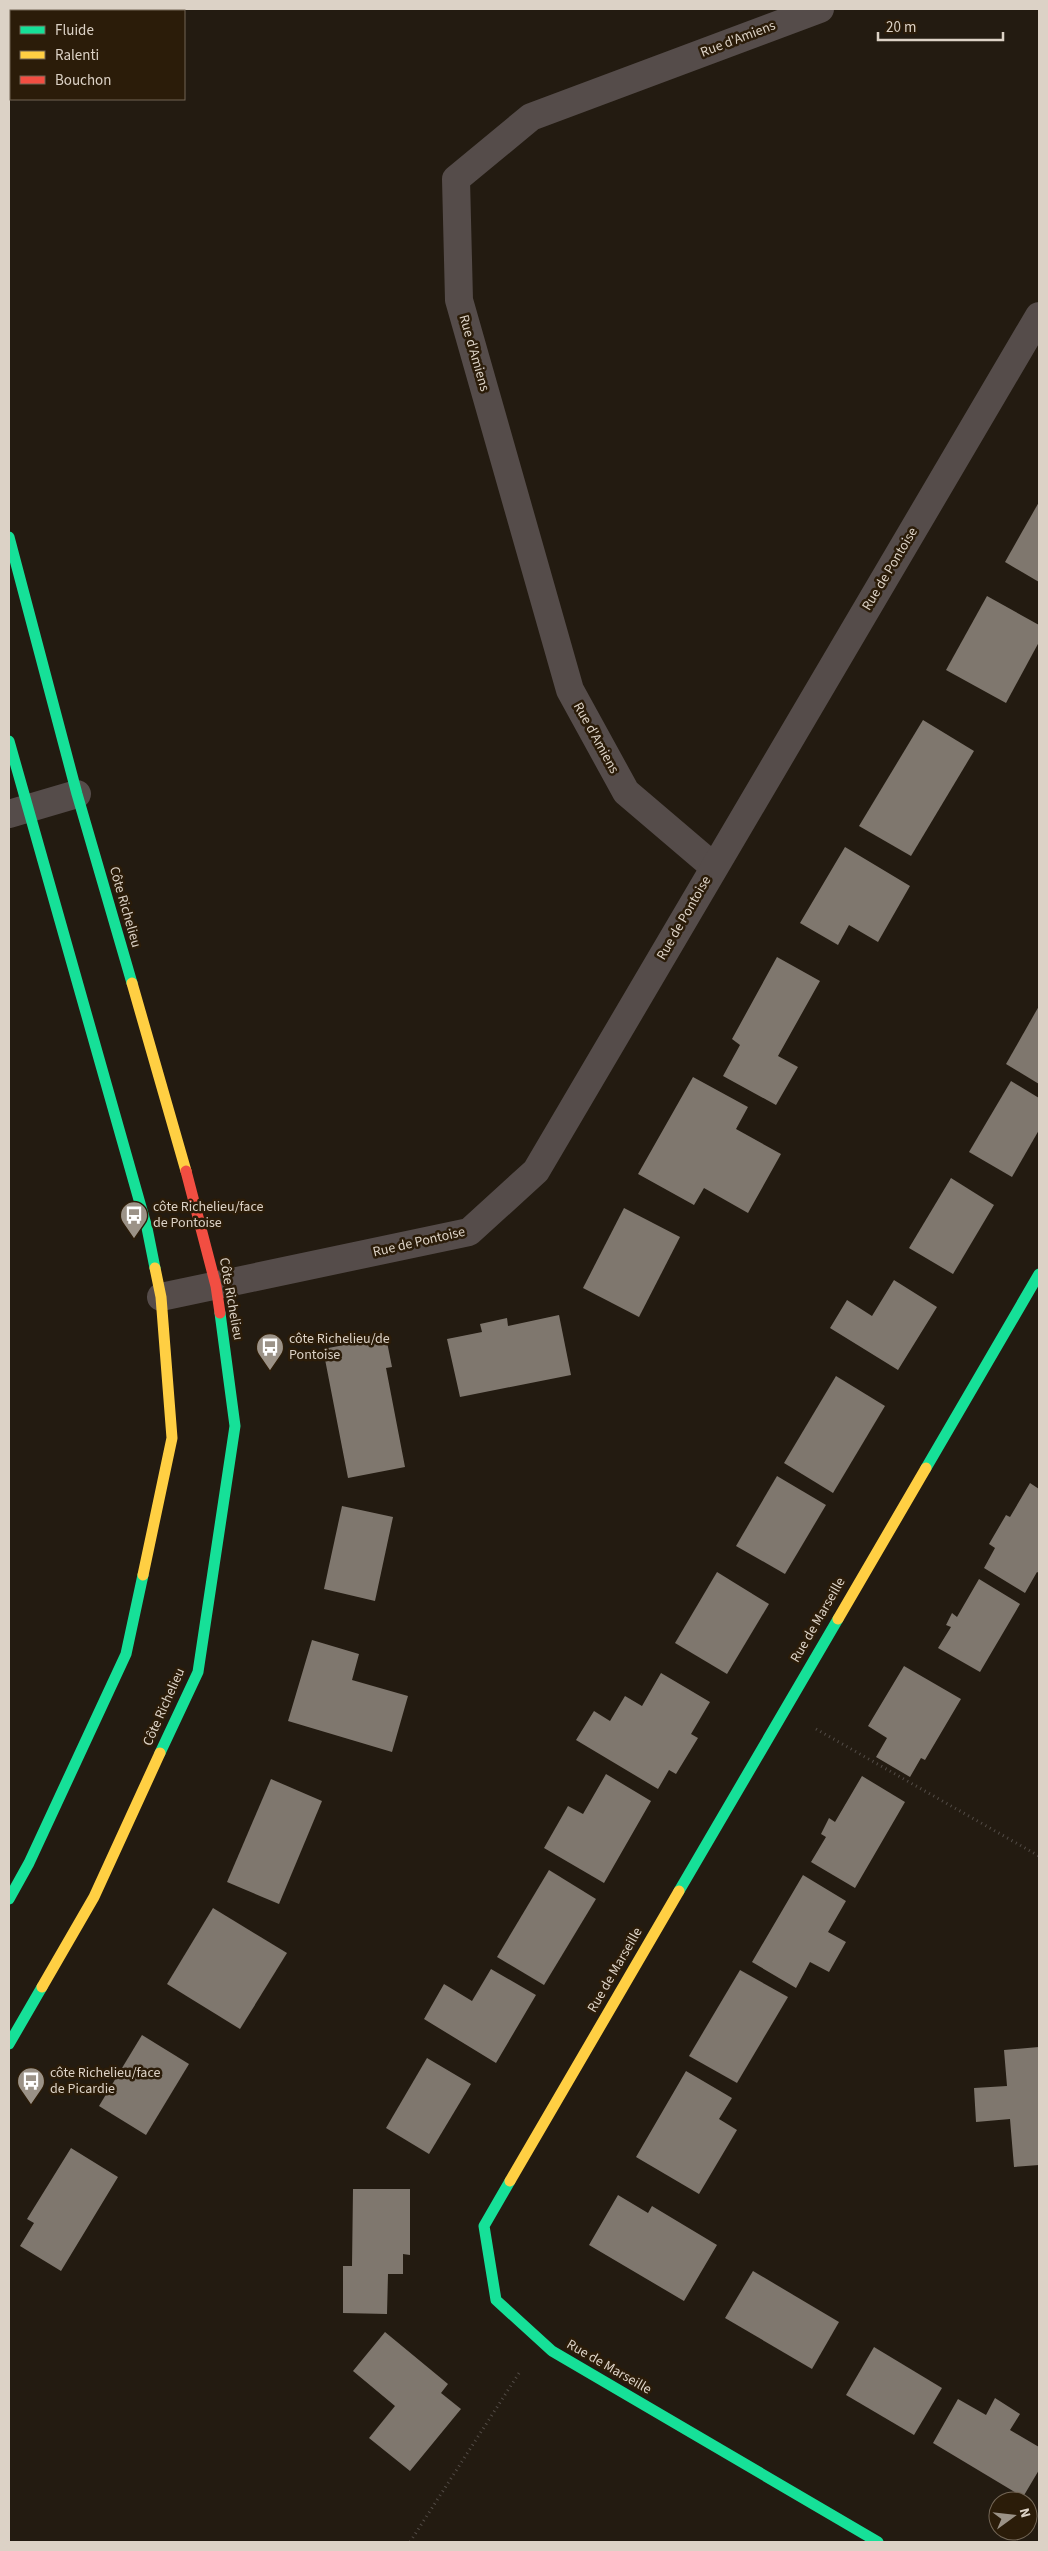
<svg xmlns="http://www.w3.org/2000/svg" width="1048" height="2551" font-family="'Source Sans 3',sans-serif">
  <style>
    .building { fill: #7f776e }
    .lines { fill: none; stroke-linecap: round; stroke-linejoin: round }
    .path { stroke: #534c47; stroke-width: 3; stroke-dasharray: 1 4; stroke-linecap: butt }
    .street { stroke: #554c4a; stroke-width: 28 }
    .fast { stroke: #16e098; stroke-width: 11 }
    .slow { stroke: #ffcf43; stroke-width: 11 }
    .jam { stroke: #f24e42; stroke-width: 11 }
    .labels { text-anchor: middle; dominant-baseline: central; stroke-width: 5; stroke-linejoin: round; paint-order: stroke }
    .street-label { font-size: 14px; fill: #dcd2c6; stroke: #2b1c09 }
    .poi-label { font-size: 14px; fill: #dcd2c6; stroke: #2b1c09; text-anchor: start }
  </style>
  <rect width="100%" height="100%" fill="#231b11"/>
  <g class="building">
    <path d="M1039 502V582L1005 562Z"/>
    <path d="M987 596 1039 625V642L1006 703 946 670Z"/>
    <path d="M923 720 974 751 911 856 859 826Z"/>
    <path d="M845 847 910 886 878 942 849 925 838 945 800 923Z"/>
    <path d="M777 957 820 981 778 1056 798 1067 776 1105 723 1076 740 1045 732 1039Z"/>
    <path d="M1039 1006V1084L1006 1064Z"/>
    <path d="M693 1077 748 1107 736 1129 781 1154 748 1213 704 1188 694 1205 638 1174Z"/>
    <path d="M1011 1081 1039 1098V1130L1012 1177 969 1152Z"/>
    <path d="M951 1178 994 1205 953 1274 909 1248Z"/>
    <path d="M624 1208 680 1237 639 1317 583 1288Z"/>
    <path d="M894 1280 937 1307 898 1370 830 1328 847 1300 872 1316Z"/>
    <path d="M559 1315 571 1375 460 1397 447 1339 482 1332 480 1324 507 1318 508 1326Z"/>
    <path d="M386 1337 392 1367 386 1368 405 1467 348 1478 323 1349Z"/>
    <path d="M836 1376 885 1406 833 1493 784 1463Z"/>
    <path d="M777 1476 826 1505 785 1574 736 1546Z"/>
    <path d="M1030 1483 1039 1489V1573L1037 1572 1025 1593 984 1568 995 1548 989 1544 1006 1515 1010 1517Z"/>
    <path d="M342 1506 393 1517 375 1601 324 1589Z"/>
    <path d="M717 1572 769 1604 727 1674 675 1643Z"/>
    <path d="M979 1579 1020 1604 980 1672 938 1648 951 1627 946 1625 952 1613 957 1617Z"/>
    <path d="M312 1640 359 1654 352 1680 408 1696 392 1752 288 1721Z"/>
    <path d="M904 1666 961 1699 925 1760 921 1758 910 1777 876 1757 887 1738 868 1726Z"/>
    <path d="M661 1673 710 1702 691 1734 698 1738 676 1774 669 1770 658 1789 576 1740 594 1711 610 1721 625 1696 642 1706Z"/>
    <path d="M606 1774 651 1801 604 1883 544 1848 568 1806 583 1814Z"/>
    <path d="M862 1776 905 1802 855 1888 811 1862 826 1837 821 1834 829 1818 835 1822Z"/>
    <path d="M271 1779 322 1801 279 1904 227 1882Z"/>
    <path d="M549 1870 596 1899 544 1985 497 1957Z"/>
    <path d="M803 1875 846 1901 828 1932 846 1942 829 1972 810 1962 796 1988 752 1962Z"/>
    <path d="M213 1908 287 1953 240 2029 167 1984Z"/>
    <path d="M491 1969 536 1995 496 2063 424 2019 444 1984 472 2001Z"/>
    <path d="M740 1970 788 1997 737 2083 689 2056Z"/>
    <path d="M142 2035 189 2064 146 2135 99 2106Z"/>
    <path d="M1039 2047V2165L1014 2167 1010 2119 976 2122 974 2088 1007 2086 1004 2050Z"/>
    <path d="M427 2058 471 2084 429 2154 386 2128Z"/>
    <path d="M686 2071 732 2098 719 2119 737 2130 699 2194 636 2157Z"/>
    <path d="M71 2148 118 2177 61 2271 20 2246 34 2223 27 2219Z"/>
    <path d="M353 2189H410V2255L403 2254V2274H388L387 2314 343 2313V2266H352Z"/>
    <path d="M618 2195 648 2213 652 2206 717 2245 684 2301 589 2245Z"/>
    <path d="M753 2271 839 2322 812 2369 725 2318Z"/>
    <path d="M385 2332 448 2384 441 2393 461 2409 410 2471 369 2438 395 2406 353 2371Z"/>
    <path d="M874 2347 942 2388 914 2435 846 2395Z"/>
    <path d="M995 2398 1020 2414 1010 2430 1039 2447V2470L1023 2497 933 2443 958 2399 986 2415Z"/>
  </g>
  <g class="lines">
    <g class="path">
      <path d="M816 1729 1039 1856"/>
      <path d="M410 2542 521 2370"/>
    </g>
    <g class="street">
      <path d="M9 814 77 794"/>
      <path d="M714 867 626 792 570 690 459 300 456 179 531 117 820 9"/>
      <path d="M161 1297 469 1232 536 1171 1039 316"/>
    </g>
    <g class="fast">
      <path d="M9 537 77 794 132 983"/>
      <path d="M9 741 147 1228 155 1268"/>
      <path d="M926 1468 1039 1274"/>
      <path d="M160 1753 198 1672 235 1426 220 1313"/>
      <path d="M679 1891 838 1619"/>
      <path d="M9 1899 29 1863 126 1654 143 1575"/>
      <path d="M9 2044 42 1987"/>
      <path d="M510 2181 484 2226 496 2300 552 2351 878 2542"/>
    </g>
    <g class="slow">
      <path d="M132 983 186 1171"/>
      <path d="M143 1575 172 1438 161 1297 155 1268"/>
      <path d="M838 1619 926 1468"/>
      <path d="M42 1987 94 1897 160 1753"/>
      <path d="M510 2181 679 1891"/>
    </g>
    <path class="jam" d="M186 1171 216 1286 220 1313"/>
  </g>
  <defs>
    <g id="bus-pin" transform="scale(1.4375)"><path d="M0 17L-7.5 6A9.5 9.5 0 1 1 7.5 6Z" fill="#9b9287" stroke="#2b1c09"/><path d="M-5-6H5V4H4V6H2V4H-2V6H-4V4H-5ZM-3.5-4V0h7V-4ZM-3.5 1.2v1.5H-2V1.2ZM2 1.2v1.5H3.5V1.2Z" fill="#fff"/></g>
  </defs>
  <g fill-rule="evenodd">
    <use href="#bus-pin" x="134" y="1215"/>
    <use href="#bus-pin" x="270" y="1347"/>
    <use href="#bus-pin" x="31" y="2081"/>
  </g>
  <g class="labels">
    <g class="street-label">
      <text transform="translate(738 39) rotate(-21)">Rue d'Amiens</text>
      <text transform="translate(474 353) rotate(74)">Rue d'Amiens</text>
      <text transform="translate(890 569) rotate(-59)">Rue de Pontoise</text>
      <text transform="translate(596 738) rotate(61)">Rue d'Amiens</text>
      <text transform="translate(125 907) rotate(74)">Côte Richelieu</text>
      <text transform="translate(684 918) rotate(-60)">Rue de Pontoise</text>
      <text transform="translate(419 1242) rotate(-13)">Rue de Pontoise</text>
      <text transform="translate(231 1299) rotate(80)">Côte Richelieu</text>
      <text transform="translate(818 1620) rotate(-60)">Rue de Marseille</text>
      <text transform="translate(164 1707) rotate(-66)">Côte Richelieu</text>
      <text transform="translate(615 1970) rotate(-60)">Rue de Marseille</text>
      <text transform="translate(609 2367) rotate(30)">Rue de Marseille</text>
    </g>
    <g class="poi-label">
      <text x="153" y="1207">côte Richelieu/face<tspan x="153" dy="16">de Pontoise</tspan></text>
      <text x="289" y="1339">côte Richelieu/de<tspan x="289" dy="16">Pontoise</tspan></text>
      <text x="50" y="2073">côte Richelieu/face<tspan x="50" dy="16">de Picardie</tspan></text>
    </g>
  </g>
  <rect width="1048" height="2551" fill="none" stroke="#dcd2c6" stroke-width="20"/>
  <rect x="10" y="10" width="175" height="90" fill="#2b1c09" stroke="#726555"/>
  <rect x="20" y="26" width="25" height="8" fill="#16e098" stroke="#726555"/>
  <text x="55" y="35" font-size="15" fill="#dcd2c6">Fluide</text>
  <rect x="20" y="51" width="25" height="8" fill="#ffcf43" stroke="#726555"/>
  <text x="55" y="60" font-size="15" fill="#dcd2c6">Ralenti</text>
  <rect x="20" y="76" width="25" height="8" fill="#f24e42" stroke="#726555"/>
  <text x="55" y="85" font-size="15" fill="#dcd2c6">Bouchon</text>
  <g transform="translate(1013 2516) rotate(75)"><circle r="24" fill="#2b1c09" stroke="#726555"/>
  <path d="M0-4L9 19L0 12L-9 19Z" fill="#9b9287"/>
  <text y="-8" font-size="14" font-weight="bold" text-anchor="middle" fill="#dcd2c6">N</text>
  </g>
  <path d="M878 32v8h125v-8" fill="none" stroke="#dcd2c6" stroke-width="2.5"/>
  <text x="886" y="32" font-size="15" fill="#dcd2c6" stroke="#2b1c09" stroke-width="4" paint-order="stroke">20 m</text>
</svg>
